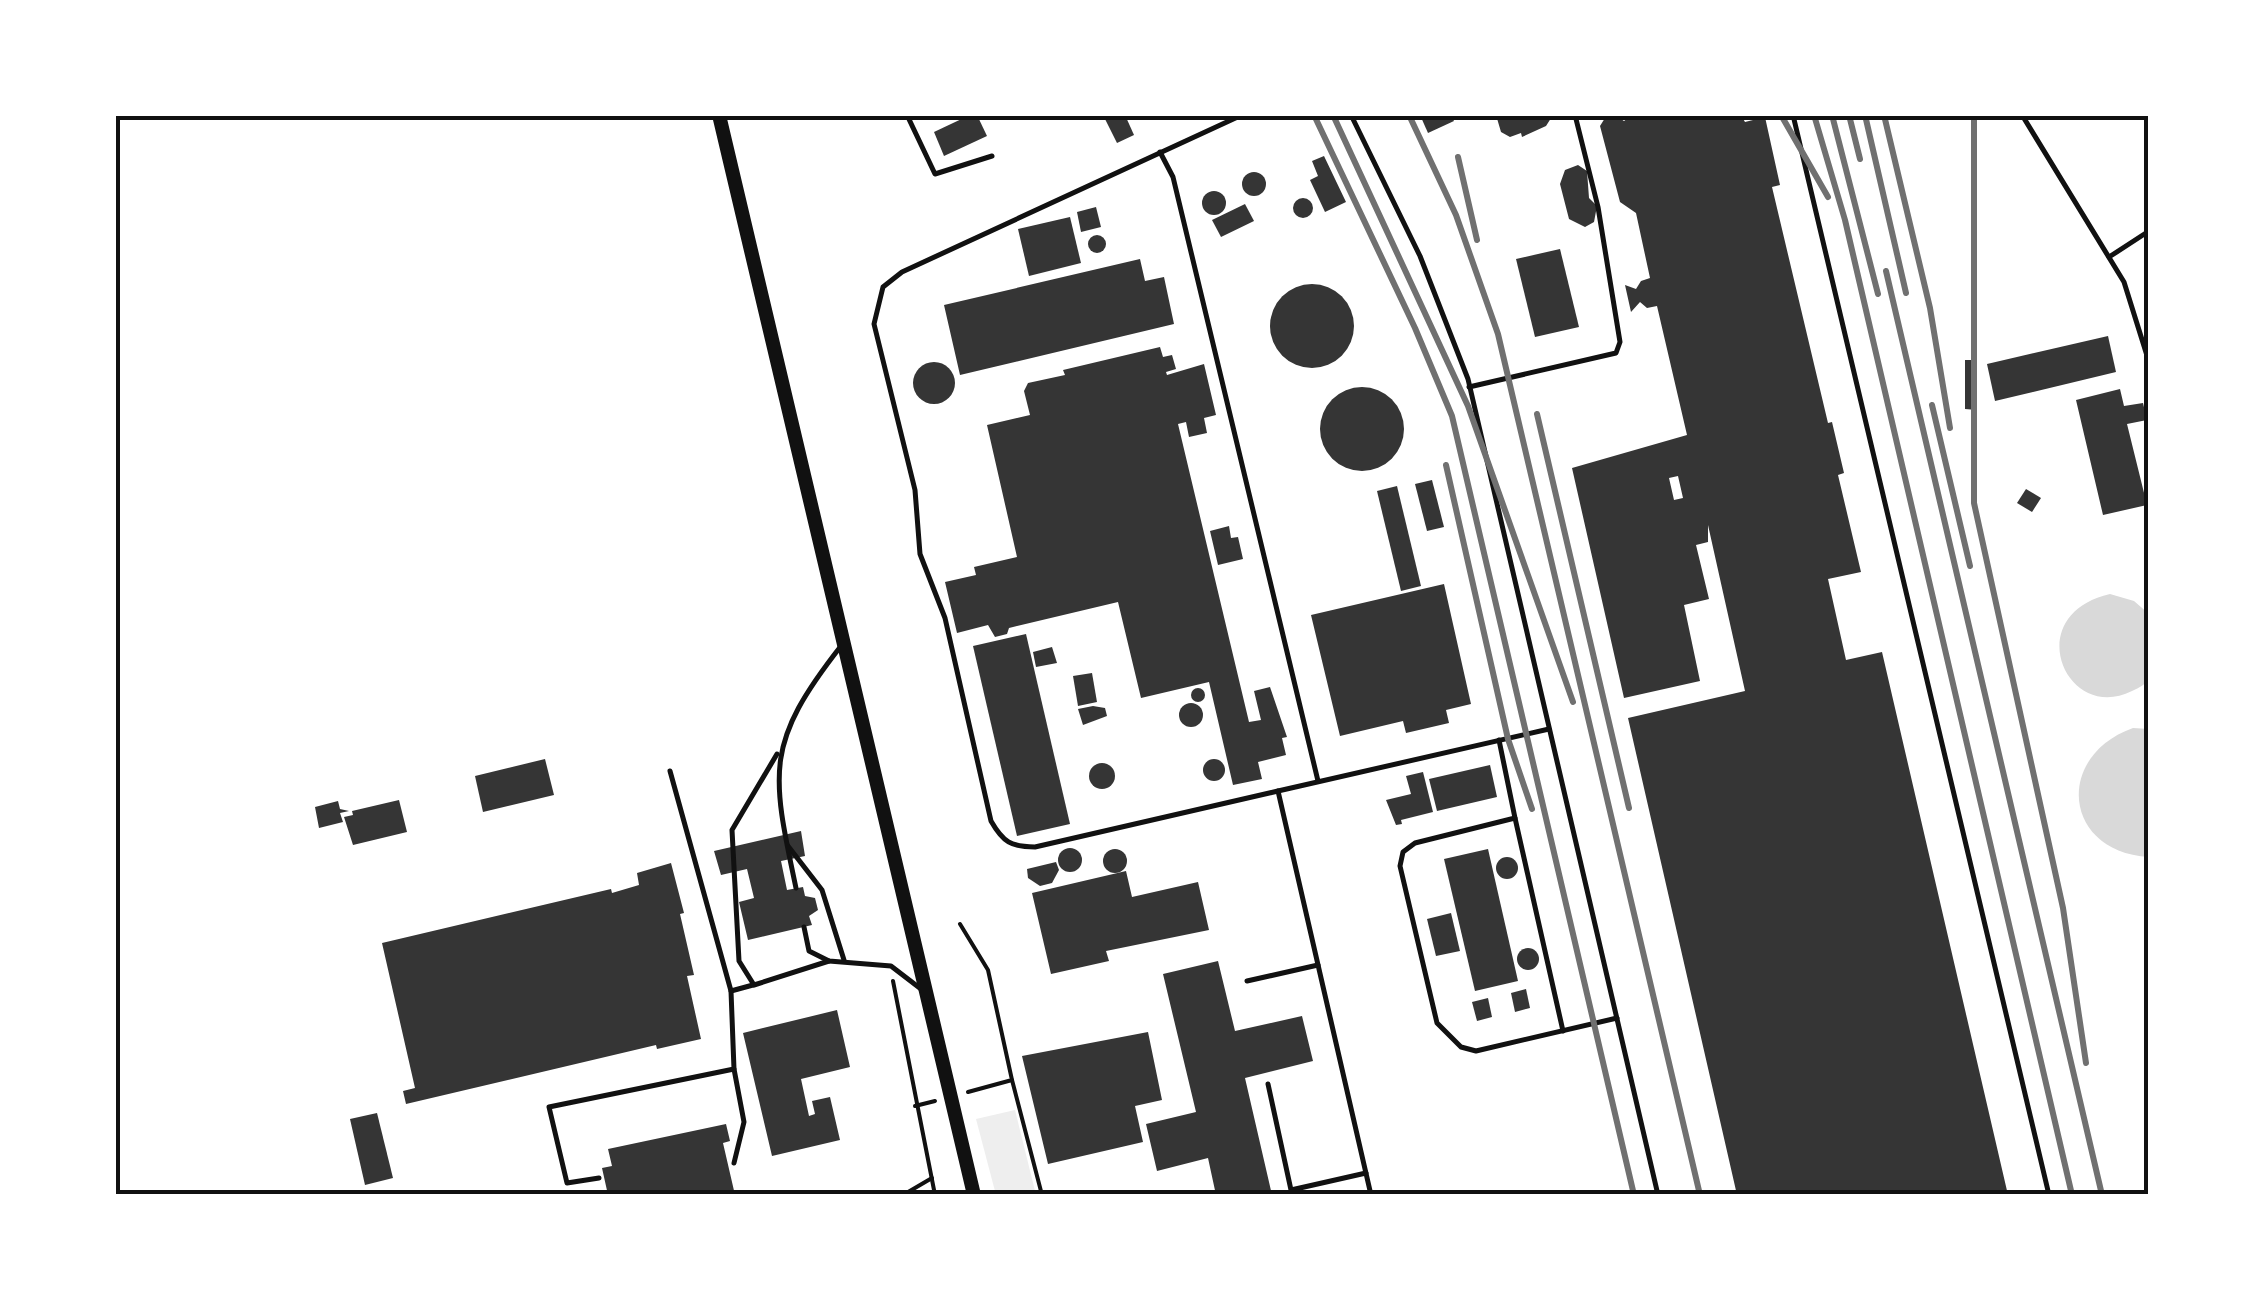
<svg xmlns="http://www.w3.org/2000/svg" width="2264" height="1310" font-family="'Archivo Narrow',sans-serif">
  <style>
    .green { fill: #eee }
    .water { fill: #d9d9d9 }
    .building { fill: #353535; fill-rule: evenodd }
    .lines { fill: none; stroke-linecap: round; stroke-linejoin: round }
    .path { stroke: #111; stroke-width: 4 }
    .service { stroke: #111; stroke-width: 5 }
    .primary { stroke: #111; stroke-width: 14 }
    .rail { stroke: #707070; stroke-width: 6 }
    .neatline { fill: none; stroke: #111; stroke-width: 4 }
  </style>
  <rect width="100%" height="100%" fill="#fff"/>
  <path class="green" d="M1015 1110 1036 1195H996L976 1119Z"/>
  <g class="water">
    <path d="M2110 594 2134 601 2149 614C2149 633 2154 659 2149 677 2147 684 2139 688 2132 691 2066 724 2019 615 2110 594Z"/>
    <path d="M2133 728 2149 729V857C2063 852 2054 756 2133 728Z"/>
  </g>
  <g class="building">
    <path d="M970 115H977L987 136 944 156 934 132Z"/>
    <path d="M1103 115H1125L1134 135 1117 143Z"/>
    <path d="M1420 115H1451L1454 121 1428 133Z"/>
    <path d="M1496 115H1553L1546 126 1522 137 1521 133 1510 137 1501 132Z"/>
    <path d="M1615 115 1624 121 1632 115H1741L1745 122 1765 117 1780 185 1772 187 1828 423 1832 422 1844 473 1838 475 1861 572 1828 579 1846 660 1882 652 2008 1195H1737L1628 718 1745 691 1708 525V542L1696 545 1709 599 1684 605 1700 681 1624 698 1572 468 1687 435 1657 306 1647 308 1640 302 1631 312 1625 285 1636 289 1641 281 1650 278 1636 213 1620 202 1600 126 1605 118ZM1678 476 1683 498 1674 500 1669 478Z"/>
    <path d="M1324 156 1346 202 1325 212 1310 180 1318 176 1312 161Z"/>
    <path d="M1578 165 1587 171 1589 198 1597 206 1594 222 1585 227 1569 219 1560 184 1565 170Z"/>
    <circle cx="1254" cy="184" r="12"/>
    <circle cx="1214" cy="203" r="12"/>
    <circle cx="1303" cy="208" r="10"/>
    <path d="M1245 204 1254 221 1221 237 1212 220Z"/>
    <path d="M1096 207 1101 227 1081 232 1077 212Z"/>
    <path d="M1070 217 1081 263 1029 276 1018 229Z"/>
    <circle cx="1097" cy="244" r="9"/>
    <path d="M1560 249 1579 327 1535 337 1516 259Z"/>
    <path d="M1140 259 1145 281 1164 277 1174 324 960 375 944 305Z"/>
    <circle cx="1312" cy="326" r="42"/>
    <path d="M2108 336 2116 372 1995 401 1987 364Z"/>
    <path d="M1160 347 1163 357 1172 355 1176 369 1166 372 1167 375 1204 364 1216 415 1204 418 1207 433 1189 437 1186 422 1178 424 1249 722 1261 720 1254 691 1270 687 1287 737 1282 738 1286 755 1258 762 1262 779 1233 785 1209 682 1141 698 1118 602 1009 628 1007 634 995 637 988 625 957 633 945 582 976 575 974 567 1017 557 987 425 1030 415 1024 391 1028 383 1065 375 1063 370Z"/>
    <path d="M1965 360H1977V410L1965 409Z"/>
    <circle cx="934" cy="383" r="21"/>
    <circle cx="1362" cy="429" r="42"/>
    <path d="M2120 389 2124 406 2143 403 2147 420 2127 424 2147 505 2103 515 2076 400Z"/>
    <path d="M1432 480 1444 527 1427 531 1415 484Z"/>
    <path d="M1397 486 1421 586 1401 591 1377 491Z"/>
    <path d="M2026 489 2041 498 2032 512 2017 503Z"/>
    <path d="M1229 526 1231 538 1238 537 1243 559 1218 565 1210 531Z"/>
    <path d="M1444 584 1471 704 1446 710 1449 723 1406 733 1403 721 1340 736 1311 615Z"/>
    <path d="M1026 634 1070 824 1017 836 973 646Z"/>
    <path d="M1052 647 1057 663 1036 667 1033 652Z"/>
    <path d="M1092 673 1097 702 1078 706 1073 676Z"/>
    <circle cx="1198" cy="695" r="7"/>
    <circle cx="1191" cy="715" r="12"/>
    <path d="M1093 706 1105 708 1107 716 1083 725 1078 709Z"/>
    <circle cx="1214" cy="770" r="11"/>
    <path d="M545 759 554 795 483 812 475 776Z"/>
    <circle cx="1102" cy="776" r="13"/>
    <path d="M1490 765 1497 797 1437 811 1429 779Z"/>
    <path d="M1423 772 1433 812 1401 820 1402 824 1396 825 1386 800 1411 794 1406 776Z"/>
    <path d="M399 800 407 832 353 845 344 817 353 815 352 811Z"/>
    <path d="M338 801 340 809 349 811 340 813 343 822 319 828 315 807Z"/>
    <path d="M801 831 805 856 781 861 787 890 803 887 805 896 815 898 818 910 809 916 812 925 748 940 739 902 754 898 747 869 721 875 714 851Z"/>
    <circle cx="1070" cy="860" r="12"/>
    <circle cx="1115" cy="861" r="12"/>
    <path d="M1488 849 1518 981 1475 991 1444 859Z"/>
    <circle cx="1507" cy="868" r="11"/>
    <path d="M1056 862 1059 870 1052 883 1040 886 1028 878 1027 869Z"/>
    <path d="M671 863 684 913 680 914 694 975 687 976 701 1039 657 1049 656 1045 406 1104 403 1091 415 1088 382 943 611 889 612 893 639 885 637 873Z"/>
    <path d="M1126 871 1132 897 1198 882 1209 930 1106 951 1109 961 1051 974 1032 893Z"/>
    <path d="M1451 913 1460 951 1436 956 1427 919Z"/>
    <circle cx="1528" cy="959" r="11"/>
    <path d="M1218 961 1235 1031 1302 1016 1313 1061 1245 1078 1272 1195H1216L1208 1158 1157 1171 1146 1124 1196 1112 1163 974Z"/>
    <path d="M1526 989 1530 1008 1515 1012 1511 993Z"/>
    <path d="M1488 998 1492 1017 1477 1021 1472 1002Z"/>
    <path d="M837 1010 850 1067 801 1079 809 1116 815 1114 812 1101 830 1097 840 1140 772 1156 743 1033Z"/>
    <path d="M1148 1032 1162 1100 1135 1106 1143 1142 1048 1164 1022 1056Z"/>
    <path d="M377 1113 393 1178 365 1185 350 1119Z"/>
    <path d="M726 1124 730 1141 723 1143 735 1195H608L602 1168 612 1166 608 1149Z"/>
  </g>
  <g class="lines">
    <g class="path">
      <path d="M960 924 988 970 1012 1080 968 1092"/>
      <path d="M893 981 935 1195"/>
      <path d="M1012 1080 1042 1195"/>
      <path d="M915 1106 935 1101"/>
      <path d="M903 1195 932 1178"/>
    </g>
    <g class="service">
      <path d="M907 115 935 174 992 156"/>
      <path d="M1242 115 902 272 883 287 874 324 915 490 920 554 945 618 991 821C1003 842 1011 847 1035 847L1278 791"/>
      <path d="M1351 115 1420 256 1468 379 1658 1195"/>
      <path d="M1793 115 2049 1195"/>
      <path d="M2022 115 2124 282 2149 362"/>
      <path d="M1160 152 1173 177 1318 781"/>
      <path d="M2109 257 2149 231"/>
      <path d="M1469 387 1616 353 1620 342 1598 207 1575 115"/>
      <path d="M1499 740 1515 818 1415 843 1403 852 1400 866 1437 1023 1461 1047 1476 1051 1617 1018"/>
      <path d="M777 754 732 830 739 961 754 985 829 961"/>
      <path d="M670 771 731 991 753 985"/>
      <path d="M1515 818 1563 1031"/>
      <path d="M788 846 822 890 844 960"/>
      <path d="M796 888C771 771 765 743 841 646"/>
      <path d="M804 927 809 951 829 961 891 966 921 989"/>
      <path d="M1247 981 1318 965"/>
      <path d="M734 1069 744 1122 734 1163"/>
      <path d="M1268 1084 1291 1190 1366 1173"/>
      <path d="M599 1178 567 1183 549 1107 734 1069 731 991"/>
      <path d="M1371 1195 1278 791 1549 729"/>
    </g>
    <path class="primary" d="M719 115 974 1195"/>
    <g class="rail">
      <path d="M1314 115 1415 328 1452 416 1634 1195"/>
      <path d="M1333 115 1468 406 1573 702"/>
      <path d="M1409 115 1456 215 1498 334 1700 1195"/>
      <path d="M1781 115 1828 197"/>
      <path d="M1814 115 1845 220 2072 1195"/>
      <path d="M1832 115 1878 294"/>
      <path d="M1849 115 1860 159"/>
      <path d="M1865 115 1906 293"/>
      <path d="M1884 115 1930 308 1950 428"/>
      <path d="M1974 115V503L2063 908 2086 1063"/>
      <path d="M1458 157 1477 240"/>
      <path d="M1886 271 2102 1195"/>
      <path d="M1932 405 1970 566"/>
      <path d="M1537 414 1629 808"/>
      <path d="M1446 465 1508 739 1532 809"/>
    </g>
  </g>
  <rect width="2264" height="1310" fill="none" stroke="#ffffff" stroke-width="235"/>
  <rect x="118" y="118" width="2028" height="1074" class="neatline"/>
</svg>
